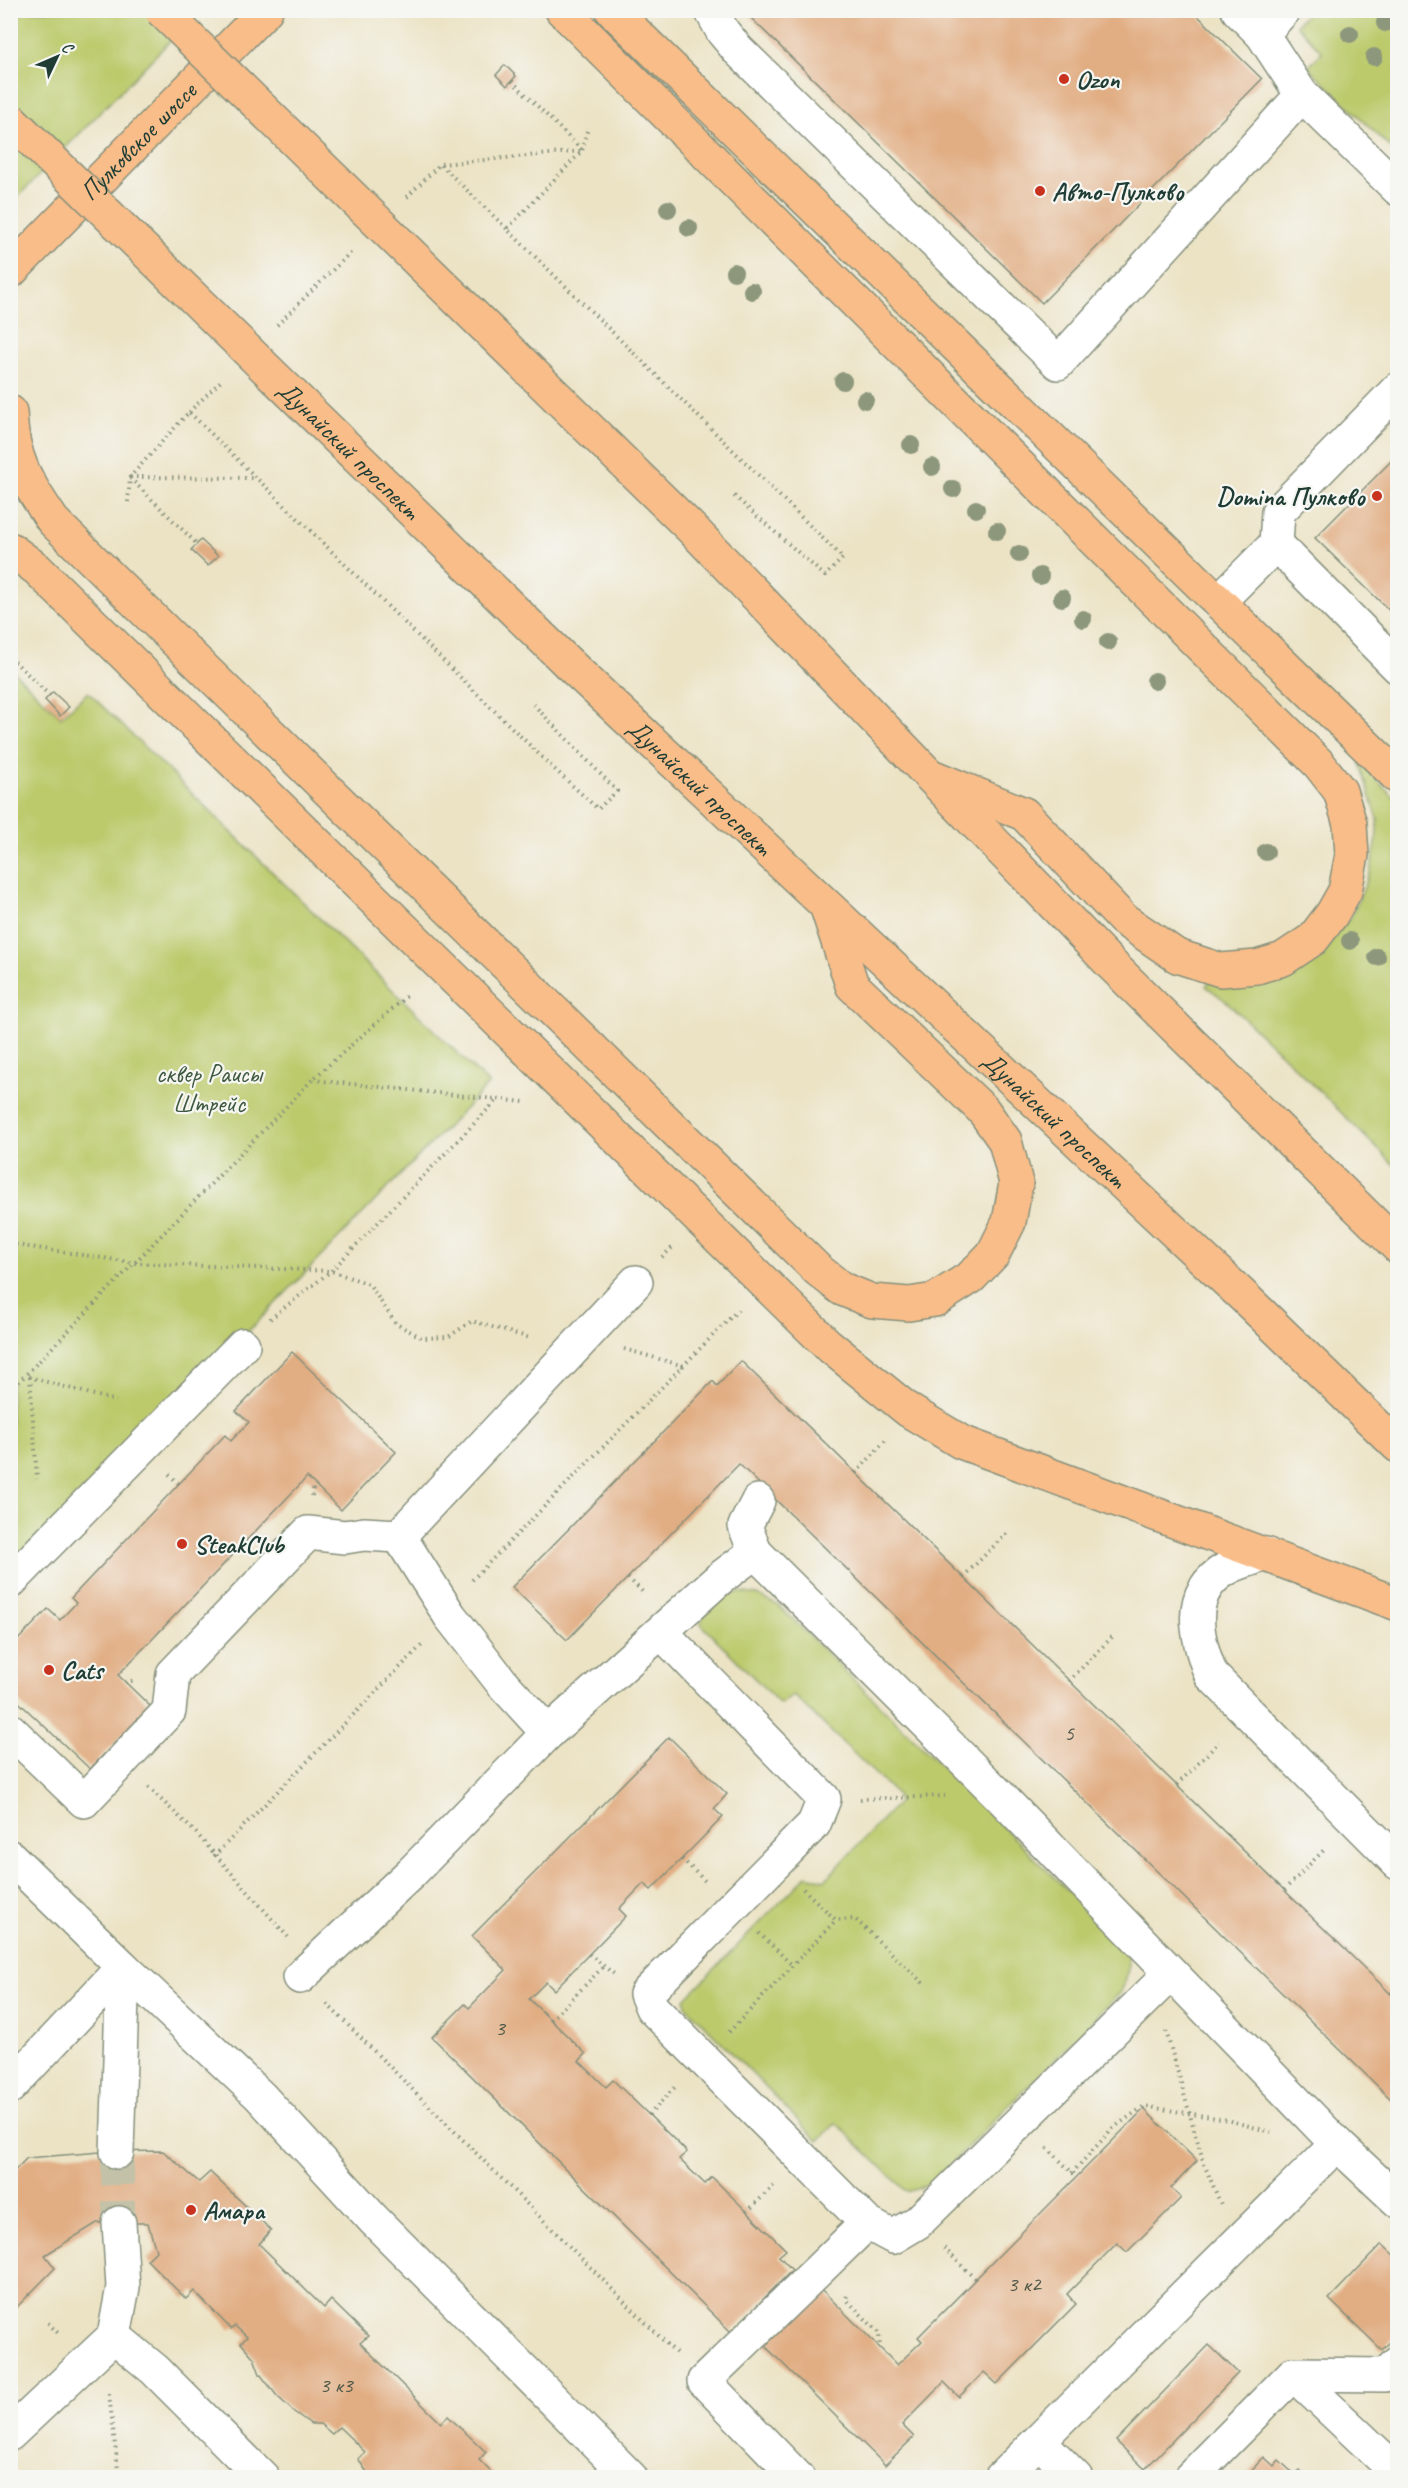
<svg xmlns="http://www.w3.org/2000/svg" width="1408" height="2488" font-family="Caveat,sans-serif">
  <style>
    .green { fill: #bcca6c; stroke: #6e8450; stroke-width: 1.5 }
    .building { fill: #e1ad83 }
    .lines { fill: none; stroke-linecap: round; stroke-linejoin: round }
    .minor-tunnel { stroke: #c3c2a8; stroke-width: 33; stroke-dasharray: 33 16; stroke-linecap: butt }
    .minor-casing { stroke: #86907c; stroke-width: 36 }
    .major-casing { stroke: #86907c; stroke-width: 36 }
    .path { stroke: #86907c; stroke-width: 4; stroke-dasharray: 1.5 4.5; stroke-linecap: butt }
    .minor { stroke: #fff; stroke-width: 33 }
    .major { stroke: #f9bd89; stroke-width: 33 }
    .major-bridge-casing { stroke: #86907c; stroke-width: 36; stroke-linecap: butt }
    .major-bridge { stroke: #f9bd89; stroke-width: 33 }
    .tree { fill: #8c977b }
    .poi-dot { fill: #c8321e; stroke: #f6f6f2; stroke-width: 2 }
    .labels { text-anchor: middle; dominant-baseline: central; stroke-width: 4.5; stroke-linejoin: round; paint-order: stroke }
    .number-label { font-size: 22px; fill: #505948 }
    .poi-label { font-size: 26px; font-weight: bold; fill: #1f3d34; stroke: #f6f6f2; text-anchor: start }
    .street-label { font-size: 26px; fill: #1f3d34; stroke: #f6f6f2 }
    .park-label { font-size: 26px; fill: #3e593f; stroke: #f6f6f2 }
  </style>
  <rect width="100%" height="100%" fill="#f6f6f2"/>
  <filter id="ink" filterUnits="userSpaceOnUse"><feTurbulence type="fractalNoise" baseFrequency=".0167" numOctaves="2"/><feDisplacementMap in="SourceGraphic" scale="12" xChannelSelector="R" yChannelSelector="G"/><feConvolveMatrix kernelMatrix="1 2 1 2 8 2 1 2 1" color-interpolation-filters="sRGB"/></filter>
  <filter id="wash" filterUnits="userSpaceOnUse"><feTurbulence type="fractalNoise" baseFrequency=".008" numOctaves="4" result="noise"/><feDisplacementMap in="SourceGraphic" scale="24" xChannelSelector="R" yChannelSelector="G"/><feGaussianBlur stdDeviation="1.35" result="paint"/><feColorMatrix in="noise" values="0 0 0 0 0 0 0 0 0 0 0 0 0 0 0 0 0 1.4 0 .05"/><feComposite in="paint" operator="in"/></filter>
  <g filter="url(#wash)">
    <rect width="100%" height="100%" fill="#ece3c5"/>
    <g class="green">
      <path d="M24 11H199L11 204V24Z"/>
      <path d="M1309 11H1397V154L1308 67 1322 52 1296 25Z"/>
      <path d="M10 668 61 717 88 692 489 1084 11 1575Z"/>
      <path d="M1359 762 1397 800V1168L1301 1073 1227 1002 1206 986 1209 982 1319 953 1351 917 1370 873 1376 844 1378 819Z"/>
      <path d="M740 1592 757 1595 779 1606 1119 1941C1132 1957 1129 1974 1121 1992L931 2184 907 2192 836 2123 818 2141 686 2006 685 1999 807 1875 825 1880 898 1803 897 1795 793 1695 780 1704 701 1624 702 1618 724 1596Z"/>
    </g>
    <g id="blocks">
      <g class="building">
        <path d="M759 10H1192L1262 79 1042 303 751 18Z"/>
        <path d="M505 65 516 76 507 86 496 75Z"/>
        <path d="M1398 454V619L1315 538Z"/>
        <path d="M201 540 218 556 208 566 191 550Z"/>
        <path d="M53 692 69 707 60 716 45 700Z"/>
        <path d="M292 1352 396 1452 341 1510 307 1477 118 1675 150 1706 90 1769 10 1694V1648L48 1609 60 1620 76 1603 71 1598 225 1435 231 1441 249 1422 236 1411Z"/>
        <path d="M741 1361 1398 2001V2106L739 1464 567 1640 512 1587 713 1381 717 1386Z"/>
        <path d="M669 1737 727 1794 714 1809 723 1817 651 1890 644 1883 619 1909 626 1916 554 1990 546 1982 529 1999 586 2054 579 2061 606 2087 613 2080 687 2152 679 2159 705 2184 712 2177 786 2250 779 2256 792 2270 731 2332 432 2037 465 2004 469 2008 506 1970 472 1936Z"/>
        <path d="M1144 2109 1197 2161 1171 2188 1181 2198 1127 2252 1117 2243 1067 2294 1076 2304 997 2384 984 2372 959 2397 944 2382 902 2425 914 2437 885 2465 764 2345 820 2288 897 2365 922 2341 918 2337Z"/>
        <path d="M163 2151 199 2182 210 2172 271 2230 259 2244 324 2308 331 2300 368 2336 360 2343 441 2423 448 2416 486 2452 479 2460 497 2478H371L358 2459 365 2452 339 2427 332 2434 320 2424H311L294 2412 277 2396 260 2374 254 2358 241 2343 247 2337 235 2326 231 2329 194 2291 186 2299 147 2260 156 2251 148 2223H97L45 2255 55 2268 16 2308 10 2302V2175L27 2158 101 2152Z"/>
        <path d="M1382 2244 1398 2259V2334L1382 2350 1329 2299Z"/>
        <path d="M1209 2345 1238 2373 1145 2469 1116 2441Z"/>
        <path d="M1264 2457 1274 2466 1279 2460 1295 2475 1300 2470 1308 2478H1244Z"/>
      </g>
    </g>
  </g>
  <g filter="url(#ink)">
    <use href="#blocks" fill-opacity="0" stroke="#86907c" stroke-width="1.5"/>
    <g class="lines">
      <path class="minor-tunnel" d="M117 2152 119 2223"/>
      <g class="minor-casing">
        <g id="minor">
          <path d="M711 10 723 32 738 50 1058 363 1302 95"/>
          <path d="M1238 10 1262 34 1302 95 1398 189"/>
          <path d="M1262 34 1284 10"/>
          <path d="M1276 544 1278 512 1398 389"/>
          <path d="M1218 602 1276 544 1398 667"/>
          <path d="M399 1536 450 1616 503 1684 548 1733 719 1579 755 1552 745 1526 758 1501"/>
          <path d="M399 1536 636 1282"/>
          <path d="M755 1552 997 1793 1337 2144 1398 2201"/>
          <path d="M1266 1554C1253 1559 1237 1562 1226 1569 1184 1593 1197 1639 1211 1675L1398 1863"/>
          <path d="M10 1582 243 1345"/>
          <path d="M661 1632 824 1799 814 1824 646 1994 652 2008 867 2223 893 2237 918 2222 1171 1973"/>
          <path d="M10 1730 84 1801 169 1711 173 1674 308 1533 345 1537 364 1534 399 1536"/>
          <path d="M10 1857 123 1967 117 2152"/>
          <path d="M300 1977 412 1872 548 1733"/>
          <path d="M10 2087 123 1967 260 2096 374 2220 631 2478"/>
          <path d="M114 2336 155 2370 263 2478"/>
          <path d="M1293 2374 1398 2473"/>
          <path d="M10 2434 114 2336 123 2287 119 2223"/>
          <path d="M1039 2441 1076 2478"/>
          <path d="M798 2478 704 2381 867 2223"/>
          <path d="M1001 2478 1337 2144"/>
          <path d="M1190 2478 1293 2374 1385 2375 1398 2363"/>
        </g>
      </g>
      <g class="major-casing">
        <g id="major">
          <path d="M562 10 1319 764 1340 791 1350 824 1352 855 1345 891 1332 914 1313 939 1283 959 1257 967 1221 970 1177 956 1123 919 1024 814 931 776"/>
          <path d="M612 10 1398 777"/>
          <path id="s1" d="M10 272 266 10"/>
          <path d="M10 412C12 460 27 483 53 521L818 1270 842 1289 872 1301 909 1304 935 1300 971 1277 993 1254 1009 1222 1016 1183 1005 1141 983 1110 852 985 827 908"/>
          <path d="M696 533 1113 966 1398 1247"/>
          <path d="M10 549 37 569 827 1344 908 1410 961 1442 1398 1604"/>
          <path id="s2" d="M569 664 1244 1297 1398 1446"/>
        </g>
      </g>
      <g class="path">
        <path d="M512 81 582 150"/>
        <path d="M587 131 582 151 507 229 843 558 825 576 733 495"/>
        <path d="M441 164 582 151"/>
        <path d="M407 197 440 164 507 229"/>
        <path d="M277 325 353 250"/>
        <path d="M189 412 223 379"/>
        <path d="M130 477 255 478"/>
        <path d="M130 478 197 544"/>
        <path d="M128 502 130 477 189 412 550 765 598 809 617 791 531 702"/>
        <path d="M10 657 50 696"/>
        <path d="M313 1080 524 1102"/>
        <path d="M10 1244 136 1263 331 1271 369 1284 396 1324 423 1338 448 1337 472 1321 530 1338"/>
        <path d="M662 1257 674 1246"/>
        <path d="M270 1319 331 1271 498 1099"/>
        <path d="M624 1349 684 1366"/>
        <path d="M29 1377 116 1401"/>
        <path d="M30 1377 37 1479"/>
        <path d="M10 1391 312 1080 408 995"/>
        <path d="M856 1473 886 1440"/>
        <path d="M169 1474 179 1484"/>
        <path d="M312 1496 314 1484"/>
        <path d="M963 1577 1007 1533"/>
        <path d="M628 1578 645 1594"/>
        <path d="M472 1580 738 1310"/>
        <path d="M10 1632 18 1640"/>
        <path d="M1069 1681 1112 1637"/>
        <path d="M125 1682 136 1680"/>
        <path d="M1177 1785 1219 1742"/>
        <path d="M148 1787 196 1833 288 1937"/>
        <path d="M860 1799 945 1796"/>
        <path d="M214 1856 424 1643"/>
        <path d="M682 1859 706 1882"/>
        <path d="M803 1889 836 1920 855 1919 923 1983"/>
        <path d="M1284 1890 1324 1850"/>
        <path d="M759 1933 793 1966"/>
        <path d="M589 1954 614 1974"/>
        <path d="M1391 1994 1398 1987"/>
        <path d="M327 2004 678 2355"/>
        <path d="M551 2020 603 1967"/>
        <path d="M1166 2031 1204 2164 1222 2207"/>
        <path d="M729 2032 836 1920"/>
        <path d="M649 2115 677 2085"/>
        <path d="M1047 2148 1077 2177"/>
        <path d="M1072 2173 1112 2129 1144 2106 1223 2119 1271 2132"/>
        <path d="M747 2212 774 2185"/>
        <path d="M944 2248 975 2279"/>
        <path d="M847 2296 846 2299 879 2333 880 2348"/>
        <path d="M48 2323 60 2335"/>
        <path d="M109 2394 119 2478"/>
      </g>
      <use href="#minor" class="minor"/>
      <use href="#major" class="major"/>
      <g class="major-bridge-casing">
        <g id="major-bridge">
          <path d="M161 10 696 533"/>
          <path id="s3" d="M10 119 569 664"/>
        </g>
      </g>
      <use href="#major-bridge" class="major-bridge"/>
    </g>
    <g class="tree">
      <circle cx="1385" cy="23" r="9"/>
      <circle cx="1350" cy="34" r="9"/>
      <circle cx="1374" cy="57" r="9"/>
      <circle cx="668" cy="209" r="9"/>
      <circle cx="689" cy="228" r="9"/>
      <circle cx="734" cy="272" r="9"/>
      <circle cx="752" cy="291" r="9"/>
      <circle cx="843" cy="381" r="9"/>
      <circle cx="865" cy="400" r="9"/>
      <circle cx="911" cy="445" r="9"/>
      <circle cx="932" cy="467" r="9"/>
      <circle cx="953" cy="489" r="9"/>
      <circle cx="976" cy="509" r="9"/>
      <circle cx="997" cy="531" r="9"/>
      <circle cx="1019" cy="554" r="9"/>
      <circle cx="1040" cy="576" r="9"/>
      <circle cx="1062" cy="598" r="9"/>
      <circle cx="1083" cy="619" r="9"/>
      <circle cx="1108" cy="642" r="9"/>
      <circle cx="1155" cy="681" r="9"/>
      <circle cx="1266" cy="852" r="9"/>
      <circle cx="1350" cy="941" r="9"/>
      <circle cx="1377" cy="957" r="9"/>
    </g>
  </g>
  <g class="poi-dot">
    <circle cx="1064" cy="79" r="6"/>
    <circle cx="1040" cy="191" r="6"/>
    <circle cx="1377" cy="496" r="6"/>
    <circle cx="182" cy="1544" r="6"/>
    <circle cx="49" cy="1670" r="6"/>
    <circle cx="191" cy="2210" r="6"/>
  </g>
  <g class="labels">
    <g class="number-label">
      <text x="1069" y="1733">5</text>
      <text x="500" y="2028">3</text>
      <text x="1024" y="2284">3 к2</text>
      <text x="336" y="2385">3 к3</text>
    </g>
    <g class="poi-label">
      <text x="1076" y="79">Ozon</text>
      <text x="1052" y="191">Авто-Пулково</text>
      <text x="1365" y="496" text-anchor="end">Domina Пулково</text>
      <text x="194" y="1544">SteakClub</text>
      <text x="61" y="1670">Cats</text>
      <text x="203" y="2210">Амара</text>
    </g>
    <g class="street-label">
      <text stroke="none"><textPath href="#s1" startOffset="183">Пулковское шоссе</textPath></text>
      <text stroke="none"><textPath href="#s3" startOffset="474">Дунайский проспект</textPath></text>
      <text stroke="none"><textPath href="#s2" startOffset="180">Дунайский проспект</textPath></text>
      <text stroke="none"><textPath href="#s2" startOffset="666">Дунайский проспект</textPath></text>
    </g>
    <g class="park-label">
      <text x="209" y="1073">сквер Раисы<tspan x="209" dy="30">Штрейс</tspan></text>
    </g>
  </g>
  <rect width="1408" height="2488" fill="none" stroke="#f6f6f2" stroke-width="36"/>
  <g transform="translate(57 57) rotate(46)" stroke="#f6f6f2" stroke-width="4.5" paint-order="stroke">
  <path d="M0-4.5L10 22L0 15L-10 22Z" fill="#1f3d34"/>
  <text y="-9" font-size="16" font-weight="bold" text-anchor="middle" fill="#1f3d34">С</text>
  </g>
</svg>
